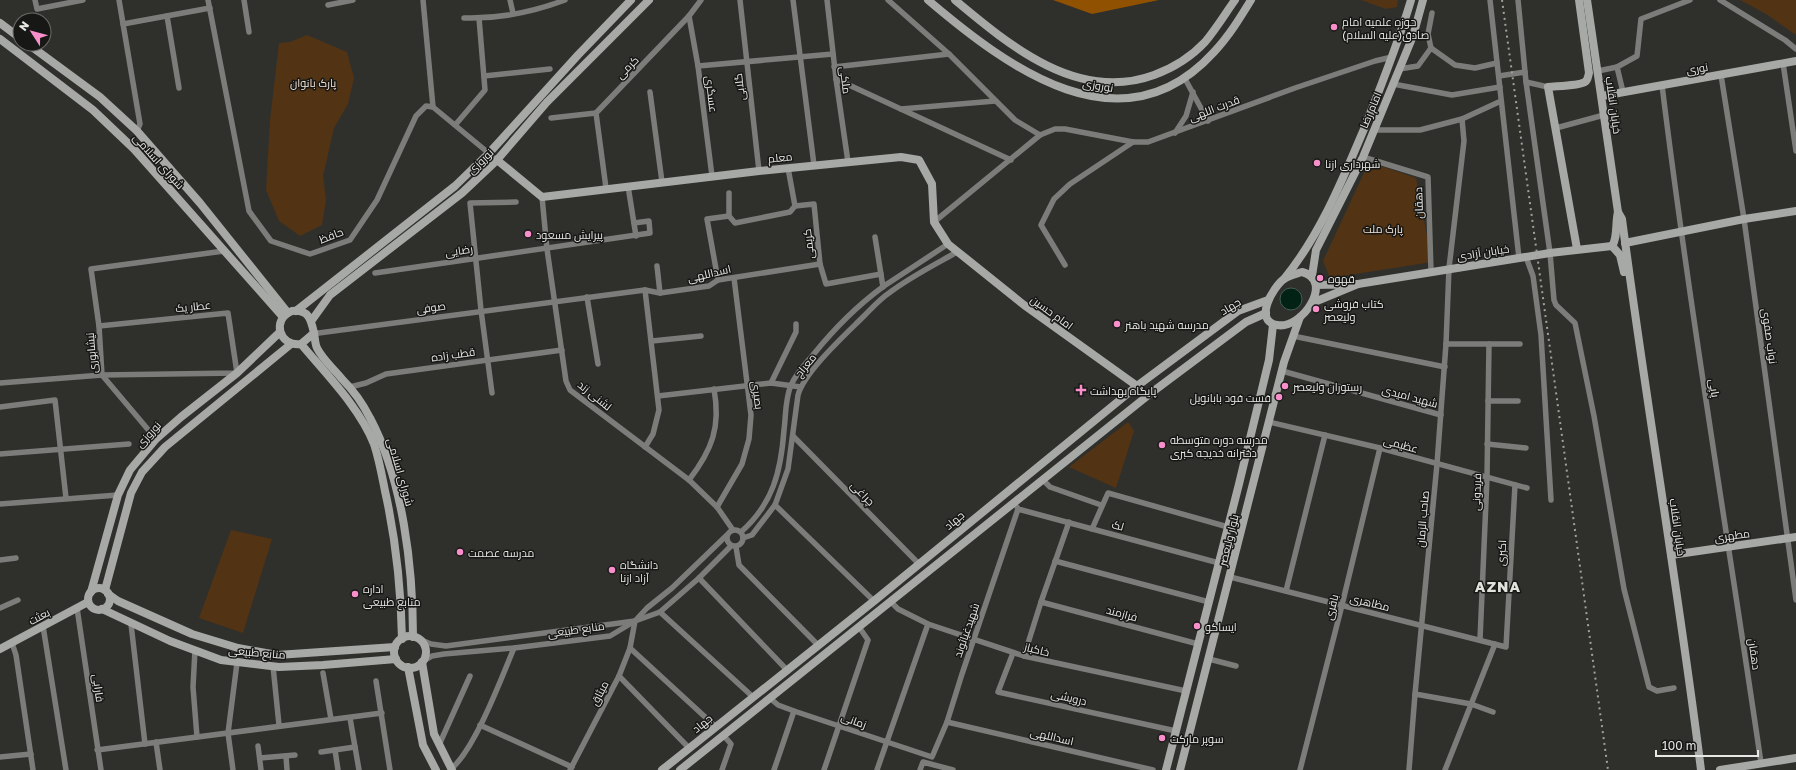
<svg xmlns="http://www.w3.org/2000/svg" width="1796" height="770" font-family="'Golos Text',Cairo,sans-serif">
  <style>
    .green { fill: #523314 }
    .forest { fill: #905100 }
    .water { fill: #022215; stroke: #475d53 }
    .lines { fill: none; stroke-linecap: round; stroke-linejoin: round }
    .street { stroke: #7c7d7b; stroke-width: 5.5 }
    .secondary { stroke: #a7a9a6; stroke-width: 8 }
    .rail { stroke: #a1a29e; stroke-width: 2; stroke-dasharray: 2 4; stroke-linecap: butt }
    .poi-dot { fill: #f98fca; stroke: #171816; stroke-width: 1.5 }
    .labels { text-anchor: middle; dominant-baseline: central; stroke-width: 3; stroke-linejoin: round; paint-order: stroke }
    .poi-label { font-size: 11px; fill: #e7e8e5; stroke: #171816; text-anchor: start }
    .street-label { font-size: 11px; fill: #e7e8e5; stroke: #171816 }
    .park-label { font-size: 11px; fill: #f3e1d1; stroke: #171816 }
    .district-label { font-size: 15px; font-weight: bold; letter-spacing: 1px; fill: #e1e2dc; stroke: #171816 }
  </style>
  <rect width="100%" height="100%" fill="#2f302c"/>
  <g class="green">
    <path d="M1361 0H1398L1397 7 1386 9Z"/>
    <path d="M1740 0H1796V35L1766 14Z"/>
    <path d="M307 35 347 52 354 78 348 104 334 128 323 176 326 200 322 225 300 236 279 221 266 190 270 120 279 43 290 42Z"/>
    <path d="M1369 162 1416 178 1432 262 1330 278 1323 261Z"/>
    <path d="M1128 422 1134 431 1116 488 1069 467Z"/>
    <path d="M231 530 272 539 243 633 199 618Z"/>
  </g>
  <path class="forest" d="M1053 0H1159L1092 14Z"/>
  <circle class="water" cx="1291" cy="299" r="11"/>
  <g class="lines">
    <g class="street">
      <path d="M35 0 37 9 83 0"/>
      <path d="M119 0 140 124 137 131"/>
      <path d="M208 0 249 211 271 241 310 254 350 240 377 200 416 116 426 106 433 107 497 160"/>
      <path d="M244 0 249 32"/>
      <path d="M423 0 433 107"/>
      <path d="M510 0 513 13"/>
      <path d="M740 0 759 171"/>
      <path d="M793 0 814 165"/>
      <path d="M827 0 836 79 848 162"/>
      <path d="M888 0 949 54 1015 120 1040 135"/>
      <path d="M1490 0 1519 258"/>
      <path d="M1518 0 1526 82 1548 87"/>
      <path d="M1720 0 1785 40 1796 49"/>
      <path d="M328 5 353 0"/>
      <path d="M167 16 179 88"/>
      <path d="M689 16 698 66 712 176"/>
      <path d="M464 18C497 19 533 12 565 0"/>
      <path d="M123 24 210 8"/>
      <path d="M1431 48 1428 34 1432 13"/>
      <path d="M1783 63 1796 151"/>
      <path d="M698 66 833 54"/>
      <path d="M834 67 949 54"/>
      <path d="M1617 67 1623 92"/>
      <path d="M1399 69 1418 66 1431 48 1455 65 1475 68 1497 63"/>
      <path d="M1598 71 1617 67 1637 56 1641 19 1690 0"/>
      <path d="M1721 75 1744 219 1796 600"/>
      <path d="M484 76 550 69"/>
      <path d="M1499 76 1525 72"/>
      <path d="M1184 77 1208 121"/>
      <path d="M836 79 1011 160"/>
      <path d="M1526 82 1550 253 1554 300 1556 305 1575 323 1594 416 1624 589 1649 687 1657 691 1674 688"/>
      <path d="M1393 84 1452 95 1500 87"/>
      <path d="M1662 85C1690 312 1728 537 1761 763"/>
      <path d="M650 92 662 182"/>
      <path d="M901 109 995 101"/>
      <path d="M596 113 606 188"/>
      <path d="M551 118 596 113 689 16 701 0"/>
      <path d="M456 124 485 90 479 18"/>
      <path d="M1556 128 1604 115"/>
      <path d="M1374 130H1420L1462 119 1501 101"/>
      <path d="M1175 133 1186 116 1193 92"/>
      <path d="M1363 157 1428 177 1431 271"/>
      <path d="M788 168 795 206 814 204 820 264 826 284 881 274"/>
      <path d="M628 186 636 236"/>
      <path d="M729 193V216"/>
      <path d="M542 197 547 249 566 381 570 390 689 480 717 507 733 530"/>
      <path d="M934 222 1040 135 1055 129H1065L1133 142H1148L1295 88 1375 61 1392 57"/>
      <path d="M875 237 883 287"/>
      <path d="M1526 257 1533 276 1541 335 1551 500"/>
      <path d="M1065 265 1041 225 1054 199 1070 184 1133 142"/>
      <path d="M657 266 660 293"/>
      <path d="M375 273 650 233 649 221 634 223"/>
      <path d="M718 280 707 219 729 216 735 223 790 212 795 206"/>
      <path d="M587 297 598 364"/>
      <path d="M311 334 645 290 660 293 709 286 718 280 820 264"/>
      <path d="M1293 336 1445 367"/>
      <path d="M652 341 701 336"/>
      <path d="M1446 344H1520"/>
      <path d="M1282 371 1441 415"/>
      <path d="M0 383 102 375 237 373 228 313 99 326"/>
      <path d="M771 383 796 332V324"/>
      <path d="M350 387 366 383 386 374 562 350"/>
      <path d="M492 393 481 310 470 203 516 202"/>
      <path d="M658 396 771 383 801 387"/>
      <path d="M1488 401H1518"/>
      <path d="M0 407 55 400 66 498"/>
      <path d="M1269 422 1380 448 1527 488"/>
      <path d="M793 436 919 564"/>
      <path d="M156 439 102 375 99 326 91 269 224 251"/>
      <path d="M1487 444 1526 448"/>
      <path d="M645 447 653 434 659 410 645 290"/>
      <path d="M0 454 129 444"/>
      <path d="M689 480C712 450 721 427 714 389"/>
      <path d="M1043 480 1050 487 1101 505"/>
      <path d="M0 504 118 495"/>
      <path d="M775 505 874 601"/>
      <path d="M717 507 742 464 749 439 751 415 734 278"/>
      <path d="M1017 507 1018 509 1219 563"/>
      <path d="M1092 529 1108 493 1228 527"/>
      <circle cx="735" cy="538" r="8"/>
      <path d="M741 532C773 504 781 471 784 430 786 415 785 399 791 385 796 374 805 364 813 355 833 330 858 305 884 286 905 272 927 258 948 244"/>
      <path d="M743 538 752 535 775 505 788 469 798 395C805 371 846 334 864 316 872 308 880 299 889 293 910 277 934 265 957 252"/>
      <path d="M736 547 739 565 818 645"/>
      <path d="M0 560 16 558"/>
      <path d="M1055 561 1209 602"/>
      <path d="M1230 577 1506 647 1515 485"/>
      <path d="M699 578 787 670"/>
      <path d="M1286 591 1325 435"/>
      <path d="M891 602 898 609 928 624 1024 656 1186 691"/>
      <path d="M1041 602 1198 644"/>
      <path d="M0 608 18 600"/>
      <path d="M77 608 101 770"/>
      <path d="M660 612 753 697"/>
      <path d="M131 624 145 744"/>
      <path d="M43 626 66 770"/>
      <path d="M419 639 431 644 446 646 635 621 647 608 672 588 727 535"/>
      <path d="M1480 640 1487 478 1489 344"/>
      <path d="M12 643 16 655 33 770"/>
      <path d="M630 648 716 727"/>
      <path d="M195 650 193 687 197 737"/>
      <path d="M1013 653 998 692 1176 731"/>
      <path d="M1024 656 1041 602 1069 522"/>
      <path d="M1209 659 1236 666"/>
      <path d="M422 662 432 656 444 654 514 648 610 636 635 621 660 612 699 578 731 546"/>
      <path d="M273 666 279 725"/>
      <path d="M323 673 331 719"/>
      <path d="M619 676 689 748"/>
      <path d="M376 681 390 770"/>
      <path d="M1415 694 1471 704 1493 712"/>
      <path d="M771 699 778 705 794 711 932 757 947 722 962 674 1018 509"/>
      <path d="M350 718 359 770"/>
      <path d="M947 722 1153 770"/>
      <path d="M480 725 572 767"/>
      <path d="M156 742 160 770"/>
      <path d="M439 745 470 676"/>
      <path d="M258 746 261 770"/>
      <path d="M97 750 382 713"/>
      <path d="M335 750 338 770"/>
      <path d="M321 752 355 747"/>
      <path d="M286 756 287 770"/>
      <path d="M0 757 31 754"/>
      <path d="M260 758 295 755"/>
      <path d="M451 769C475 749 501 679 514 648"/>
      <path d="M233 770 228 733 237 663"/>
      <path d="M570 770 619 676 630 648 635 621"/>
      <path d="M722 770 731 744 724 736"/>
      <path d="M774 770 794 711"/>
      <path d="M824 770 868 640 859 627"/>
      <path d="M877 770 928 624"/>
      <path d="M920 770 923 762 953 770"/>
      <path d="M1300 770 1342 605 1380 448"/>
      <path d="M1409 770 1415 694 1437 464 1446 344 1449 268 1464 141 1462 119"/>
      <path d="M1445 770 1495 644"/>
    </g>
    <g class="secondary">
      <path d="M928 0C1008 68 1122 153 1214 52 1229 36 1240 18 1251 0"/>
      <path d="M955 0C1010 46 1078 103 1154 75 1173 68 1191 57 1205 42 1216 29 1225 14 1235 0"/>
      <path d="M1587 0 1618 212C1615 223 1618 238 1612 246"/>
      <path d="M0 23 20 38"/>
      <path d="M0 39 93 110 134 149 283 317"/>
      <path d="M28 44 100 97 137 131 200 203 288 313"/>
      <path d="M1602 96 1796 61"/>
      <path d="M497 160 542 197 759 171 901 157 919 160 932 184 934 222 948 244 1024 305 1137 386"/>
      <path d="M1618 212 1622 219C1646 403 1678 586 1701 770"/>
      <path d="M1625 243 1744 219 1796 211"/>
      <path d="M1612 246 1620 255 1624 272"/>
      <path d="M1577 249 1548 87C1556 86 1578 86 1585 82 1588 80 1588 76 1589 73L1579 0"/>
      <path d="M1302 272C1335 280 1302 330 1277 325 1253 321 1273 287 1284 279 1290 275 1296 274 1302 272Z"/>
      <path d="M1312 276 1316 250 1363 157 1413 36 1423 0"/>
      <path d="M1284 279C1320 235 1342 181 1364 129 1381 86 1398 44 1411 0"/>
      <path d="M1358 284 1550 253 1612 246"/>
      <path d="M1312 303 1358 284 1316 285"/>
      <path d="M292 311C309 309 311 320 314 333L301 344C279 347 271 319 292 311Z"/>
      <path d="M296 311 455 186 490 152 578 55 631 0"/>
      <path d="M312 320 330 295 462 193 497 160 547 102 649 0"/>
      <path d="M314 333C315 338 315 344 317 348 323 360 334 369 342 379 353 390 363 404 370 418 403 480 413 567 413 637"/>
      <path d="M301 344C326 374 360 408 374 444 379 459 382 476 385 491 396 540 401 588 402 639"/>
      <path d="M1671 555 1796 537"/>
      <circle cx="99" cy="599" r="11"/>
      <path d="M105 590 131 493 142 472 165 447 291 344"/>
      <path d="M91 592 118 495 130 470 156 439 181 417 237 373 280 332"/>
      <path d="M108 594 118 601 192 634 238 648 277 655 395 647"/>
      <path d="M102 609 170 641 221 660 279 667 323 665 396 659"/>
      <circle cx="410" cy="652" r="16"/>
      <path d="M0 649 88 602"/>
      <path d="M422 662 434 734 452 770"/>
      <path d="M408 667 423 745 436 770"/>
      <path d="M662 770 874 601 1137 386 1238 311 1268 300"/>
      <path d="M680 770 1151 393 1246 322 1266 313"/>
      <path d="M1166 770 1239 484 1269 360 1273 325"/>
      <path d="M1180 770 1284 362 1300 317"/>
      <path d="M1720 770 1796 758"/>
    </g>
    <path class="rail" d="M1502 0 1608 770"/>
  </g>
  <g class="poi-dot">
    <circle cx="1334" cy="27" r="4"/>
    <circle cx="1317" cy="163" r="4"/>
    <circle cx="528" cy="234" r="4"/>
    <circle cx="1320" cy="278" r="4"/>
    <circle cx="1316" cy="309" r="4"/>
    <circle cx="1117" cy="324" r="4"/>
    <circle cx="1285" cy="386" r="4"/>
    <path d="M1079 384h4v4h4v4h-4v4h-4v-4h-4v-4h4z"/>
    <circle cx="1279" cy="397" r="4"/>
    <circle cx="1162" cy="445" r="4"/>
    <circle cx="460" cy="552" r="4"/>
    <circle cx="612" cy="570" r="4"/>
    <circle cx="355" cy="594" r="4"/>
    <circle cx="1197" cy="626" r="4"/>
    <circle cx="1162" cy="738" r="4"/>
  </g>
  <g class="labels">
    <g class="poi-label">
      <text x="1342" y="21">حوزه علمیه امام<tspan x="1342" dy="13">صادق(علیه السلام)</tspan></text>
      <text x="1325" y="163">شهرداری ازنا</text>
      <text x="536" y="234">پیرایش مسعود</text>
      <text x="1328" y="278">قهوه</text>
      <text x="1324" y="303">کتاب فروشی<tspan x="1324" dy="13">ولیعصر</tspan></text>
      <text x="1125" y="324">مدرسه شهید باهنر</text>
      <text x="1293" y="386">رستوران ولیعصر</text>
      <text x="1090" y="390">پایگاه بهداشت</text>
      <text x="1271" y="397" text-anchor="end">فست فود بابانویل</text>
      <text x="1170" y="439">مدرسه دوره متوسطه<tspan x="1170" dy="13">دخترانه خدیجه کبری</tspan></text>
      <text x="468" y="552">مدرسه عصمت</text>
      <text x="620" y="564">دانشگاه<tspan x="620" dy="13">آزاد ازنا</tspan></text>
      <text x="363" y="588">اداره<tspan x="363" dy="13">منابع طبیعی</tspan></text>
      <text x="1205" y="626">ایساکو</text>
      <text x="1170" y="738">سوپر مارکت</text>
    </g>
    <g class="street-label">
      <text transform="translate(627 67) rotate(-46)">کرمی</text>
      <text transform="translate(1697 68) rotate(-10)">نوری</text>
      <text transform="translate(846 80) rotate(83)">ملکی</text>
      <text transform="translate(1098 85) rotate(9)">نوروزی</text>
      <text transform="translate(739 87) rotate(-97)">گلابی</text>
      <text transform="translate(712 94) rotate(83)">عسگری</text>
      <text transform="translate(1614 105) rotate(82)">خیابان انقلاب</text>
      <text transform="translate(1214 108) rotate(-21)">قدرت اللهی</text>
      <text transform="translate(1370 110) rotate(-67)">امام رضا</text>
      <text transform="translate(780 157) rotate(-6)">معلم</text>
      <text transform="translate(159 161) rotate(48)">شورای اسلامی</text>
      <text transform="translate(480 161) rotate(-44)">نوروزی</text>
      <text transform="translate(1418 203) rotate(-92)">دهقان</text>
      <text transform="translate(331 235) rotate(-21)">حافظ</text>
      <text transform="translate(808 244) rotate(-96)">کریمی</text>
      <text transform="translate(459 250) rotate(-8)">رضایی</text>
      <text transform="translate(1483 252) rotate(-9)">خیابان آزادی</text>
      <text transform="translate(709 273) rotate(-13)">اسداللهی</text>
      <text transform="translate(193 306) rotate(-6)">عطار یک</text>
      <text transform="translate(1230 306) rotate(-31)">جهاد</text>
      <text transform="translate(431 307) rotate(-8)">صوفی</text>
      <text transform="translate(1052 312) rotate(36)">امام حسین</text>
      <text transform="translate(1770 336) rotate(82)">نواب صفوی</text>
      <text transform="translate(91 353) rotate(-95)">نیشابوری</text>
      <text transform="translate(453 354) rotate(-8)">قطب زاده</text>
      <text transform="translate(805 365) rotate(-51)">معراج</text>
      <text transform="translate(1715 388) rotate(81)">پاپی</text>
      <text transform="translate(595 395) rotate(39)">لشنی زند</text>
      <text transform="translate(758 395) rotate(82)">بصیری</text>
      <text transform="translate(1410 396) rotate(15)">شهید امیدی</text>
      <text transform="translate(148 434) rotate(-47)">نوروزی</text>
      <text transform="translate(1401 444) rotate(15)">عظیمی</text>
      <text transform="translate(401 472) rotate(74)">شورای اسلامی</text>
      <text transform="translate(1476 492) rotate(-88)">فریدونی</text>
      <text transform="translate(863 493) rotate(46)">چراغی</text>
      <text transform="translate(1422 519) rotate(-85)">صاحب الزمان</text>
      <text transform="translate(954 520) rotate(-40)">جهاد</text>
      <text transform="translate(1118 525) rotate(15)">لک</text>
      <text transform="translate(1678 527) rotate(82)">خیابان انقلاب</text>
      <text transform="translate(1732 535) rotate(-8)">مطهری</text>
      <text transform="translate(1228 540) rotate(-76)">بلوار ولیعصر</text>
      <text transform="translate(1501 553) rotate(-87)">اکبری</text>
      <text transform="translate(1370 602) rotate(14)">مظاهری</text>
      <text transform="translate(1331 607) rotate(-76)">باقری</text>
      <text transform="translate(1122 613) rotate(15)">فرازمند</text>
      <text transform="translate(39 616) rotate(-28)">بعثت</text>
      <text transform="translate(576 629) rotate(-8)">منابع طبیعی</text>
      <text transform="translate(966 630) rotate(-71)">شهید‌غیاثوند</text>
      <text transform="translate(1037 649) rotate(14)">خاکباز</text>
      <text transform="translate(257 652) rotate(5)">منابع طبیعی</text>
      <text transform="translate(1755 654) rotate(82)">دهقان</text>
      <text transform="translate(99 688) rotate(83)">فارابی</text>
      <text transform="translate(599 693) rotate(-63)">میثاق</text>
      <text transform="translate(1069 697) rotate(13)">درویشی</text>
      <text transform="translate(854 720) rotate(20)">زمانی</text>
      <text transform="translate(702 723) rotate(-39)">جهاد</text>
      <text transform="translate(1052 736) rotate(13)">اسداللهی</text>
    </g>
    <g class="park-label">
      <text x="313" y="82">پارک بانوان</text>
      <text x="1383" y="228">پارک ملت</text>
    </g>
    <g class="district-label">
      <text x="1498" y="586">AZNA</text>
    </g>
  </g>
  <g transform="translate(32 32) rotate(306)"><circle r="19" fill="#171816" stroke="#6a6b69"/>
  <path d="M0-3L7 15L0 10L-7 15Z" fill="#f98fca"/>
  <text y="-6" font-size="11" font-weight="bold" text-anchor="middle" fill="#e7e8e5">N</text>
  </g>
  <path d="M1656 750v6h102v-6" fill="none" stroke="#e7e8e5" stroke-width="2"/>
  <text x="1662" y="750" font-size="12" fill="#e7e8e5" stroke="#171816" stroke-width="3" paint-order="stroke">100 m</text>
</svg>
